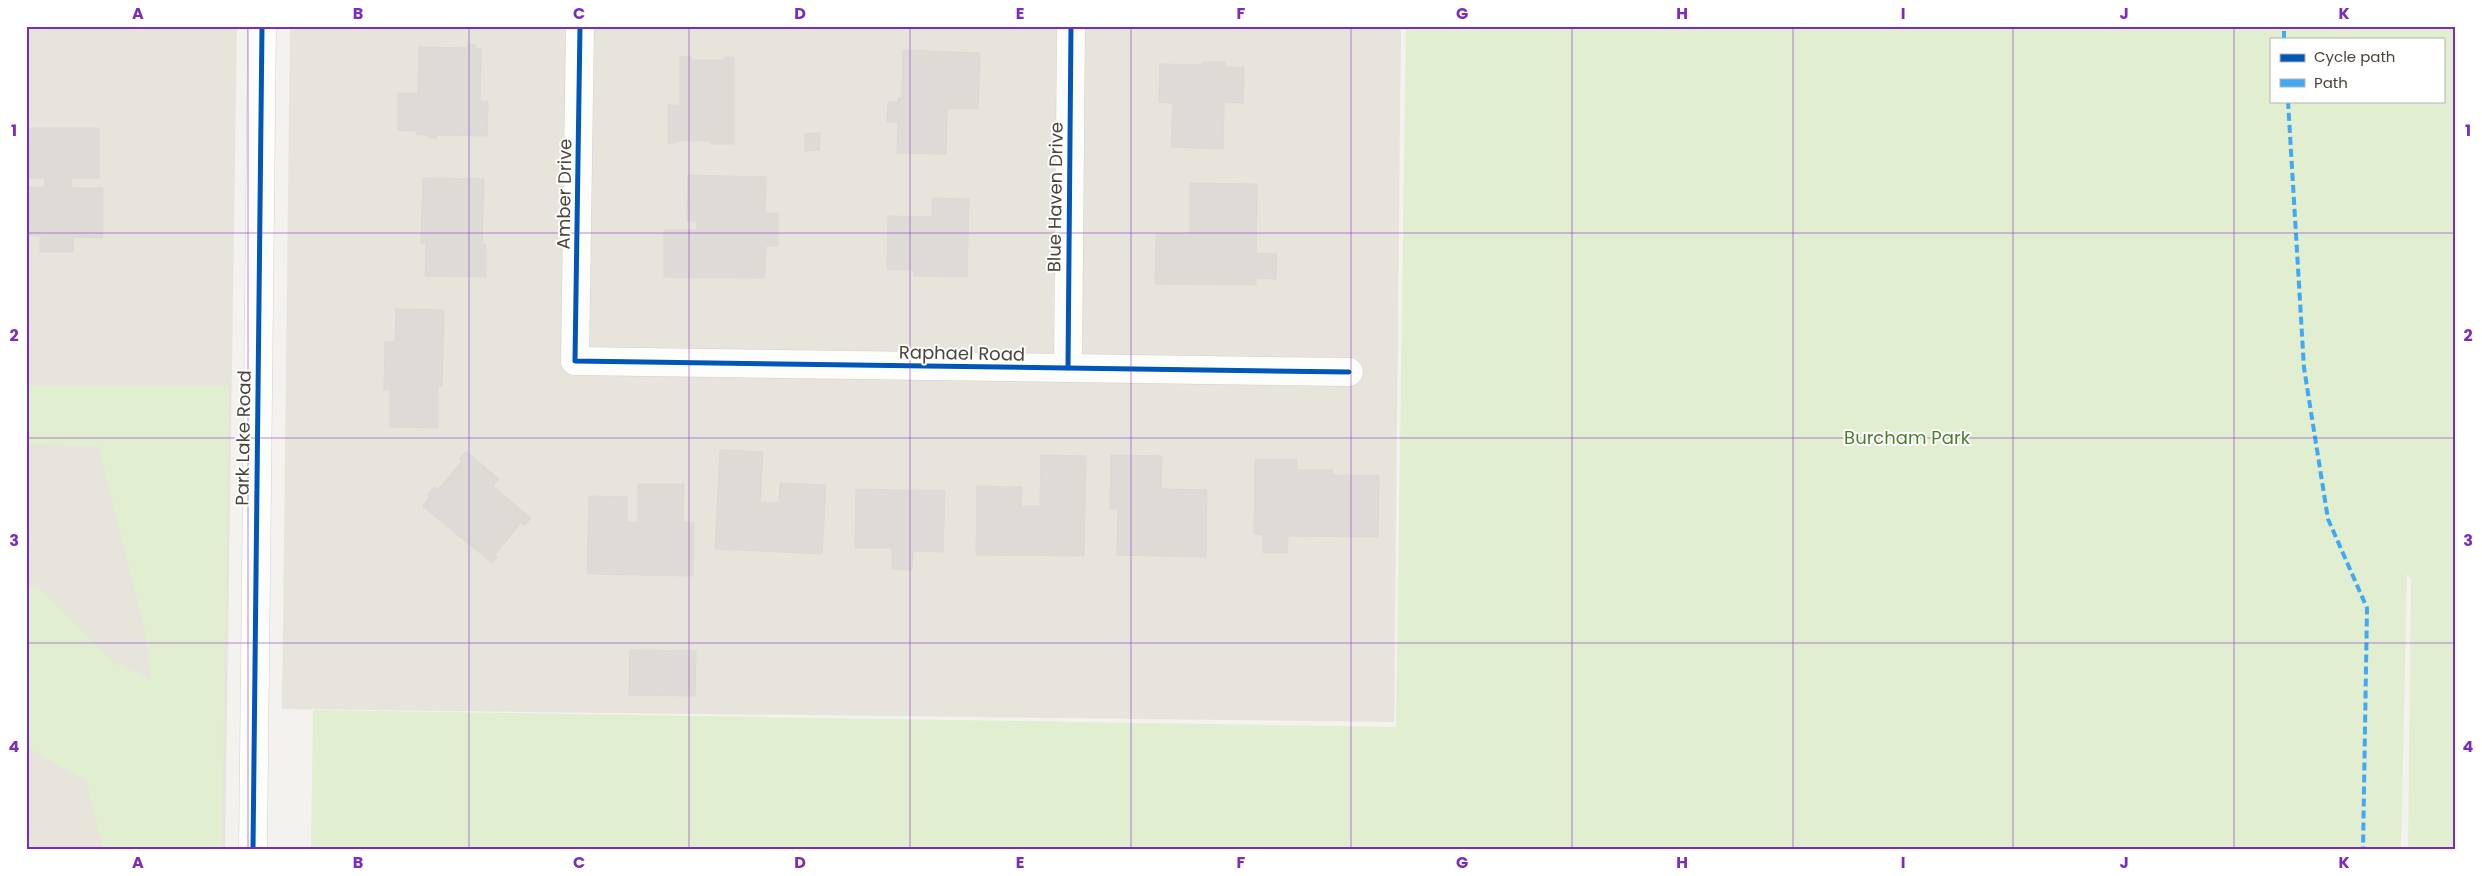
<svg xmlns="http://www.w3.org/2000/svg" width="2482" height="876" font-family="Poppins,sans-serif">
  <style>
    .residential { fill: #e7e4dc }
    .green { fill: #e1eecf; fill-rule: evenodd }
    .building { fill: #dedbd6; stroke: #dcd9d4 }
    .lines { fill: none; stroke-linecap: round; stroke-linejoin: round }
    .minor-casing { stroke: #d2d0cb; stroke-width: 29 }
    .minor { stroke: #fdfdfc; stroke-width: 28 }
    .quiet { stroke: #3fa9f5; stroke-width: 4; stroke-dasharray: 8 4; stroke-linecap: butt }
    .cycleway-casing { stroke: #fff; stroke-width: 8 }
    .cycleway { stroke: #0057b8; stroke-width: 5 }
    .grid { fill: none; stroke: #7b2cbf; stroke-width: 1; stroke-opacity: 0.55 }
    .labels { text-anchor: middle; dominant-baseline: central; stroke-width: 4; stroke-linejoin: round; paint-order: stroke }
    .street-label { font-size: 18px; fill: #4b4439; stroke: #fff }
    .park-label { font-size: 18px; fill: #4a7f2a; stroke: #fff }
    .neatline { fill: none; stroke: #7b2cbf; stroke-width: 2 }
    .grid-label { font-size: 16px; text-anchor: middle; font-weight: bold; fill: #7b2cbf }
  </style>
  <rect width="100%" height="100%" fill="#f4f2ee"/>
  <g class="residential">
    <path d="M26 26H237L225 850H26Z"/>
    <path d="M290 26H1401L1394 722 282 709Z"/>
  </g>
  <g class="green">
    <path d="M1406 26H2456V850H2408L2411 579 2407 574 2401 850H311L313 710 1396 727ZM2271 39H2443V101H2271Z"/>
    <path d="M26 386H229L222 850H103L86 781 26 747V586L38 587 113 662 151 679 144 625 98 446 26 444Z"/>
  </g>
  <g class="building">
    <path d="M468 44 476 45V49H481L480 101H488L487 136 437 135V138H428V135H417V131L398 130V93H418L419 47 467 48Z"/>
    <path d="M903 50 980 53 978 109H947L946 154 897 153 898 122H887L888 102H898V98H902Z"/>
    <path d="M680 56 691 57V60H725V57H734V144H711V141H676V143H668V105H680Z"/>
    <path d="M1202 62H1225V67H1244L1243 103 1224 102 1223 149 1171 147 1173 103 1159 102 1160 64 1202 65Z"/>
    <path d="M27 128H99V178H71L72 188H103V238L74 237 73 252H40V236H26V187H45V178H27Z"/>
    <path d="M820 133V150L805 151V134Z"/>
    <path d="M688 175 766 177 765 213H778V246H766L765 278 664 277V230H697V221H687Z"/>
    <path d="M423 178 484 179 482 244H486V277L425 276 426 244H421Z"/>
    <path d="M1190 183 1257 184 1256 253 1277 254 1276 279 1256 278V285L1155 284 1156 234H1190Z"/>
    <path d="M932 198 969 199 967 277 914 276V270L887 269 888 216 932 217Z"/>
    <path d="M396 309 444 310 442 386H438V428L390 427V390H384L385 342H395Z"/>
    <path d="M720 450 763 452 760 502 779 503 780 483 826 485 822 554 715 549Z"/>
    <path d="M466 451 499 479 493 486 531 518 525 525 521 523 495 555 497 557 492 563 422 506 430 497 428 494 434 487 438 490 462 461 459 459Z"/>
    <path d="M1041 455 1086 456 1084 556 976 555 977 486 1022 487 1021 506H1040Z"/>
    <path d="M1111 455 1162 456 1161 489 1207 490 1206 557 1117 555 1118 509H1110Z"/>
    <path d="M1255 459H1297V470H1333V475H1379L1378 537 1288 536 1287 553H1263V535L1254 534Z"/>
    <path d="M638 484H684L683 522H694L693 576 587 574 589 496 627 497V522H638Z"/>
    <path d="M856 489 945 491 943 552 913 551 912 570 892 569V548H855Z"/>
    <path d="M630 650 696 651 695 696 629 695Z"/>
  </g>
  <g class="lines">
    <g class="minor-casing">
      <g id="minor">
        <path d="M580 26 575 361 1349 372"/>
        <path d="M1068 368 1071 26"/>
        <path d="M253 850 262 26"/>
      </g>
    </g>
    <use href="#minor" class="minor"/>
    <g class="quiet">
      <path d="M2284 39V26"/>
      <path d="M2288 101 2304 368 2328 519 2367 608 2363 850"/>
    </g>
    <g class="cycleway-casing">
      <g id="cycleway">
        <path d="M580 26 575 361 1349 372"/>
        <path d="M1068 368 1071 26"/>
        <path d="M253 850 262 26"/>
      </g>
    </g>
    <use href="#cycleway" class="cycleway"/>
  </g>
  <path class="grid" d="M248 26V850M469 26V850M689 26V850M910 26V850M1131 26V850M1351 26V850M1572 26V850M1793 26V850M2013 26V850M2234 26V850M26 233H2456M26 438H2456M26 643H2456"/>
  <g class="labels">
    <g class="street-label">
      <text transform="translate(564 194) rotate(-89)">Amber Drive</text>
      <text transform="translate(1055 197) rotate(-89)">Blue Haven Drive</text>
      <text transform="translate(962 353) rotate(1)">Raphael Road</text>
      <text transform="translate(243 438) rotate(-89)">Park Lake Road</text>
    </g>
    <g class="park-label">
      <text x="1907" y="437">Burcham Park</text>
    </g>
  </g>
  <rect width="2482" height="876" fill="none" stroke="#ffffff" stroke-width="55"/>
  <rect x="2270" y="38" width="175" height="65" fill="#ffffff" stroke="#b7b4b0"/>
  <rect x="2280" y="54" width="25" height="8" fill="#0057b8" stroke="#b7b4b0"/>
  <text x="2314" y="62" font-size="15" fill="#4b4439">Cycle path</text>
  <rect x="2280" y="79" width="25" height="8" fill="#3fa9f5" stroke="#b7b4b0"/>
  <text x="2314" y="88" font-size="15" fill="#4b4439">Path</text>
  <rect x="28" y="28" width="2426" height="820" class="neatline"/>
  <g class="grid-label">
    <text x="138" y="19">A</text>
    <text x="358" y="19">B</text>
    <text x="579" y="19">C</text>
    <text x="800" y="19">D</text>
    <text x="1020" y="19">E</text>
    <text x="1241" y="19">F</text>
    <text x="1462" y="19">G</text>
    <text x="1682" y="19">H</text>
    <text x="1903" y="19">I</text>
    <text x="2124" y="19">J</text>
    <text x="2344" y="19">K</text>
    <text x="14" y="136">1</text>
    <text x="2468" y="136">1</text>
    <text x="14" y="341">2</text>
    <text x="2468" y="341">2</text>
    <text x="14" y="546">3</text>
    <text x="2468" y="546">3</text>
    <text x="14" y="752">4</text>
    <text x="2468" y="752">4</text>
    <text x="138" y="868">A</text>
    <text x="358" y="868">B</text>
    <text x="579" y="868">C</text>
    <text x="800" y="868">D</text>
    <text x="1020" y="868">E</text>
    <text x="1241" y="868">F</text>
    <text x="1462" y="868">G</text>
    <text x="1682" y="868">H</text>
    <text x="1903" y="868">I</text>
    <text x="2124" y="868">J</text>
    <text x="2344" y="868">K</text>
  </g>
</svg>
